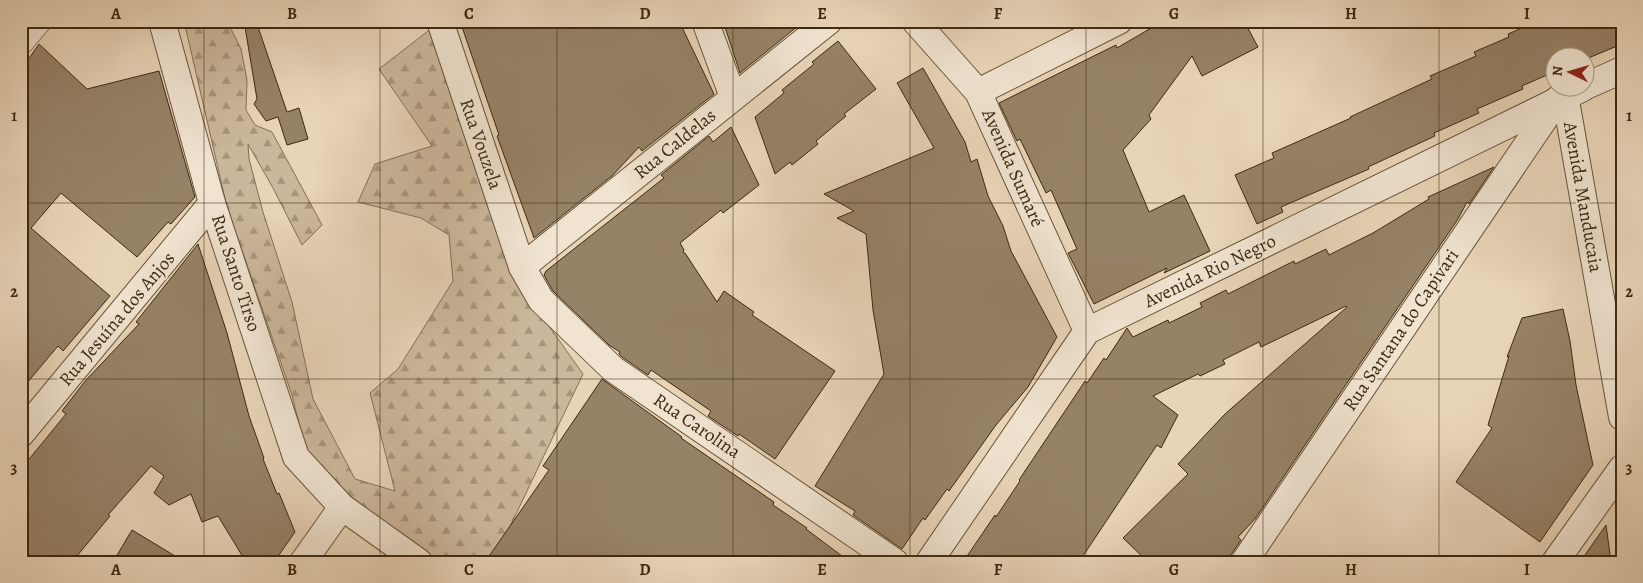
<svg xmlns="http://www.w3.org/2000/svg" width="1643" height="583" font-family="Alegreya,serif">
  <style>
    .forest { fill: url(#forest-firs); stroke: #847056 }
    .building { fill: #968267; stroke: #3e2a10 }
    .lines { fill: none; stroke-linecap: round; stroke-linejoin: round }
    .street-casing { stroke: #68543a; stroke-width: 28 }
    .secondary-casing { stroke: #3e2a10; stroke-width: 29 }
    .street { stroke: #f0e3d0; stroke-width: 26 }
    .secondary { stroke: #f0e3d0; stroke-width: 28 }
    .grid { fill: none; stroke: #3e2a10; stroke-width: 1; stroke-opacity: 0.55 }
    .labels { text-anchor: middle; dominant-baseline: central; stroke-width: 4; stroke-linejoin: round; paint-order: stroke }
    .street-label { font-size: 19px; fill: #3e2a10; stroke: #f0e3d0 }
    .neatline { fill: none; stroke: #3e2a10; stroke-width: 2 }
    .grid-label { font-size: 16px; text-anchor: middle; font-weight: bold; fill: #3e2a10 }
  </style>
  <defs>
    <pattern id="forest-firs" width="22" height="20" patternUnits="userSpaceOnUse" patternTransform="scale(1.25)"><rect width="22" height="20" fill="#cbb79b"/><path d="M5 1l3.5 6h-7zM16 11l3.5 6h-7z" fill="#a6957d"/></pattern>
  </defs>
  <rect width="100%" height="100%" fill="#e8d4b7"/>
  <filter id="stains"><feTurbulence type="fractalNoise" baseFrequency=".004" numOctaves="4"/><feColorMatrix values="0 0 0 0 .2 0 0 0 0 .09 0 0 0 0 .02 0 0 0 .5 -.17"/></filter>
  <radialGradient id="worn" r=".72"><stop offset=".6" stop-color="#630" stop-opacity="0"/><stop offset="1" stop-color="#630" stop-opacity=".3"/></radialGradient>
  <path class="forest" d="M184 21H227L241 49 247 80 246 110 255 125 272 132 322 225 302 245 273 188 248 144 249 159 263 212 292 302 313 399 355 479 395 491 370 393 398 369 453 281 449 235 421 218 358 202 375 164 432 146 379 69 432 28 539 312 583 374 493 562H437L365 513 305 448 292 395 227 207Z"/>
  <g class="building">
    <path d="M244 21H256L287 112 299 108 308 139 287 145 278 117 266 121 254 104 257 99Z"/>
    <path d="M460 21H679L714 94 642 151 639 147 613 175 534 238 497 136 499 135Z"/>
    <path d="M723 21H804L740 73Z"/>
    <path d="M1163 21H1244L1258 47 1202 76 1192 56 1149 115 1151 119 1123 150 1149 212 1184 195 1210 251 1164 273 1167 268 1094 304 1068 253 1077 249 1051 190 1046 193 1020 139 1017 141 999 103 1116 45 1117 48Z"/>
    <path d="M1538 21H1622V44L1586 59V58H1556V71L1522 86 1523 89 1477 109 1479 113 1434 133 1435 136 1368 167 1369 169 1281 207 1283 212 1257 224 1235 175 1274 158 1272 153 1351 118 1350 117 1432 79 1430 76 1476 56 1474 52 1509 37 1508 34Z"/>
    <path d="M838 41 876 89 844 114 846 116 816 141 818 144 792 165 790 162 775 174 755 117 784 93 782 90 814 64 812 62Z"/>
    <path d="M39 44 87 89 159 71 195 197 171 224 168 222 137 257 61 193 31 228 110 296 63 351 58 346 21 390V70Z"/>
    <path d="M923 68 965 142 971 162 977 159 988 196 1003 226 1011 251 1057 337 1028 387 996 425 949 491 947 489 925 520 923 518 902 549 853 515 855 511 815 486 884 374 873 310 866 234 837 218 854 211 824 194 934 148 897 83Z"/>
    <path d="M731 127 759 185 723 213 721 210 680 243 684 250 683 252 684 253H685L717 302 724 291 754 312 752 315 835 371 775 459 739 434 738 436 708 416 711 411 651 370 648 375 622 357 619 354 620 352 609 345 553 291 544 275 546 271 664 178 661 175 709 136 713 142Z"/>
    <path d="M1494 167 1469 204 1467 202 1458 219 1255 519 1238 537 1241 540 1226 562H1148L1123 538 1188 474 1178 464 1225 414 1347 307 1346 306 1261 347 1259 342 1223 360 1225 364 1200 376 1198 374 1153 396 1178 415 1161 448 1157 445 1079 562H963L995 515 996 517 1020 481 1019 480 1085 381 1087 383 1104 358 1106 360 1127 328 1133 337 1168 320 1169 323 1202 307 1200 303 1226 290 1228 294 1294 261 1295 264 1326 249 1329 255 1373 233 1429 199 1428 197Z"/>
    <path d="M198 244 227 333 249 416 264 458 263 459 277 494 279 493 295 532 274 562H246L218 516 202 522 191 494 169 505 154 493 164 476 151 466 108 515 110 516 72 562H38L21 548V469L66 414 62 411 86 380 139 324 136 322Z"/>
    <path d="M1563 309 1570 341 1576 385 1593 465 1540 542 1456 482 1492 428 1488 425 1509 356 1507 357 1522 318Z"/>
    <path d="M602 379 682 437 681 438 774 502 773 505 807 528 806 529 850 562H485L549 470 543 466Z"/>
    <path d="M1606 525 1611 562H1580Z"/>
    <path d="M132 530 185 562H113Z"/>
  </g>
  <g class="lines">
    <g class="street-casing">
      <g id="street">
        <path d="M162 21 212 203 296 457 342 507 419 562"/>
        <path d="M440 21 522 267 541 300 613 369 895 562"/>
        <path d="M705 21 733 97"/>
        <path d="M915 21 978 92 1087 331"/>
        <path d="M1586 86 1622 70"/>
        <path d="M978 92 1119 21"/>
        <path d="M1565 95 1622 417"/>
        <path d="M522 267 829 21"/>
        <path d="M21 434 212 203"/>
        <path d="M303 562 342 507"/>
        <path d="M929 562 1087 331 1583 88"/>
        <path d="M1244 562 1558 99"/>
        <path d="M1555 562 1622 468"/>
      </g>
    </g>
    <g class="secondary-casing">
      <path id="secondary" d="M21 40 37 21"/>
    </g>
    <use href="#street" class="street"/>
    <use href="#secondary" class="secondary"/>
  </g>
  <path class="grid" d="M204 21V562M380 21V562M557 21V562M733 21V562M910 21V562M1086 21V562M1263 21V562M1439 21V562M21 203H1622M21 379H1622"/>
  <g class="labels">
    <g class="street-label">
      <text transform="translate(481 144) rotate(71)">Rua Vouzela</text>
      <text transform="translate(675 144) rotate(-39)">Rua Caldelas</text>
      <text transform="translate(1013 168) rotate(66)">Avenida Sumaré</text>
      <text transform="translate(1583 197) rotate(80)">Avenida Manducaia</text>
      <text transform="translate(1210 271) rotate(-26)">Avenida Rio Negro</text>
      <text transform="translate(236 273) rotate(72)">Rua Santo Tirso</text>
      <text transform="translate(117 319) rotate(-50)">Rua Jesuína dos Anjos</text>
      <text transform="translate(1401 330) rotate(-56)">Rua Santana do Capivari</text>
      <text transform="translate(697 426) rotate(34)">Rua Carolina</text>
    </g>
  </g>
  <rect width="1643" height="583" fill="none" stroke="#e8d4b7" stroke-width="55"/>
  <g transform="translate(1570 72) rotate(275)"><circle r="24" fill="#f0e3d0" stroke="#a99983"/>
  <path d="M0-4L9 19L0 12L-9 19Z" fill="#8f2418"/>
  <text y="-8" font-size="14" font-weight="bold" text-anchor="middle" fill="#3e2a10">N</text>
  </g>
  <rect x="28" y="28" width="1588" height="528" class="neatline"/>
  <g class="grid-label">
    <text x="116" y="19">A</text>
    <text x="292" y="19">B</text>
    <text x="469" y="19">C</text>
    <text x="645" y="19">D</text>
    <text x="822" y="19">E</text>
    <text x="998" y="19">F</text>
    <text x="1174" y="19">G</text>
    <text x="1351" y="19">H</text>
    <text x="1527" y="19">I</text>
    <text x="14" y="121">1</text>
    <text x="1629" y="121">1</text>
    <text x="14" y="297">2</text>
    <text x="1629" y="297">2</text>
    <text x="14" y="473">3</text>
    <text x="1629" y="473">3</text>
    <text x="116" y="575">A</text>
    <text x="292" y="575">B</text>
    <text x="469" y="575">C</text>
    <text x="645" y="575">D</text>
    <text x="822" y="575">E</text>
    <text x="998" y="575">F</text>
    <text x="1174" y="575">G</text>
    <text x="1351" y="575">H</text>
    <text x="1527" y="575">I</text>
  </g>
  <rect width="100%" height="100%" filter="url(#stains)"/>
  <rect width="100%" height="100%" fill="url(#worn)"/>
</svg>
